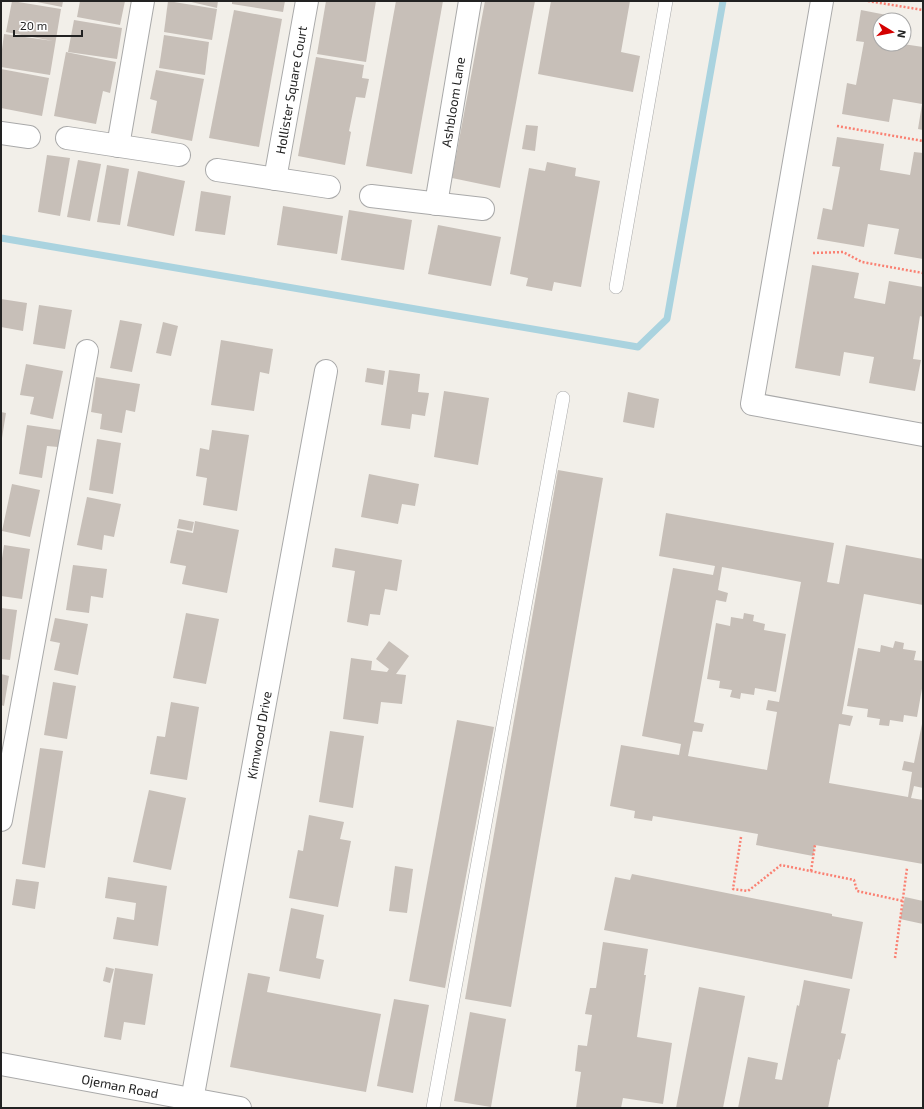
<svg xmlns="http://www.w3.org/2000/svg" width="924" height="1109" font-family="'Exo 2',sans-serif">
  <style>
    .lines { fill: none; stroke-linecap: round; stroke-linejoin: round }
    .stream { stroke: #aad3df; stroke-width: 7 }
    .building { fill: #c7bfb8; fill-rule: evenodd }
    .lane-casing { stroke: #a9a9a9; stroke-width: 14 }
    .street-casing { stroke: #a9a9a9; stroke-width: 24 }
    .path { stroke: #fa8072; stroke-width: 2.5; stroke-dasharray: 2 2; stroke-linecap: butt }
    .lane { stroke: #fff; stroke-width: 13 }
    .street { stroke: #fff; stroke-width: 22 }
    .labels { text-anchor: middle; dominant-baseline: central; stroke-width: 3; stroke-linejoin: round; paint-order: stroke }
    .street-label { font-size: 13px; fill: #222; stroke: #fff }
  </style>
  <rect width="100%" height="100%" fill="#f2efe9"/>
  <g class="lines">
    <path class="stream" d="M1 238 638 347 667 319 723 1"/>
  </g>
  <g class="building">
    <path d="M12 1 61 9 50 75 1 67V57L4 34 53 41 6 32Z"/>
    <path d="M32 1H63L62 7Z"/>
    <path d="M80 1H125L120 25 77 17Z"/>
    <path d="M168 1 217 9 212 40 164 32Z"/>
    <path d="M187 1H218L217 8Z"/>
    <path d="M232 1H285L283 12 232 4Z"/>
    <path d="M326 1H376L366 62 317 54Z"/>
    <path d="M396 1H443L412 174 366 166Z"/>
    <path d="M485 1H535L500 188 452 178Z"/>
    <path d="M551 1H630L621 52 640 56 633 92 538 74Z"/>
    <path d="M234 10 282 19 259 147 209 138Z"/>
    <path d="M861 10 907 19 905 30 904 20H880V44H903L923 47V130L918 129 922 104 893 99 889 122 842 114 847 83 856 85 864 42 856 41Z"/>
    <path d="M74 20 122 28 117 59 68 52Z"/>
    <path d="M164 35 209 42 205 75 159 68Z"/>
    <path d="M66 52 116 62 110 93 103 91 96 124 54 116Z"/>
    <path d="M316 57 364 65 362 78 369 79 365 98 356 97 349 131 351 132 345 165 298 156Z"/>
    <path d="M1 69 49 78 42 116 1 108Z"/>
    <path d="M156 70 204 79 192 141 151 133 157 101 150 99Z"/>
    <path d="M526 125 538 126 535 151 522 149Z"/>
    <path d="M837 137 884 144 880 170 910 175 914 152 923 153V259L894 254 899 229 868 224 864 247 817 239 823 208 832 210 840 167 832 166Z"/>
    <path d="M47 155 70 158 60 216 38 212Z"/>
    <path d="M78 160 101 164 90 221 67 217Z"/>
    <path d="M547 162 576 168 575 176 600 181 581 287 554 282 552 291 526 286 528 278 510 274 529 168 545 171Z"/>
    <path d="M107 165 129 169 120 225 97 222Z"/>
    <path d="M138 171 185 181 174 236 127 226Z"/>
    <path d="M201 191 231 196 225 235 195 231Z"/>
    <path d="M283 206 343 216 337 254 277 245Z"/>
    <path d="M349 210 412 220 404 270 341 260Z"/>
    <path d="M438 225 501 237 491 286 428 274Z"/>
    <path d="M812 265 859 273 854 298 885 304 889 281 923 287V317L920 316 913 359 921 360 915 391 869 383 874 357 844 352 840 376 795 368Z"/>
    <path d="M1 299 27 303 23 331 1 327Z"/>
    <path d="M39 305 72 310 65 349 33 344Z"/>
    <path d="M120 320 142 324 132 372 110 368Z"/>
    <path d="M163 322 178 326 171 356 156 353Z"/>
    <path d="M221 340 273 349 269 374 260 372 254 411 211 405Z"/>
    <path d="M26 364 63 371 53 419 30 414 34 397 20 395Z"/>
    <path d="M367 368 385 371 383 385 365 382Z"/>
    <path d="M389 370 420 374 418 392 429 393 425 416 412 414 410 429 381 425Z"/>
    <path d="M96 377 140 384 135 412 126 410 122 433 100 429 102 414 91 412Z"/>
    <path d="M444 391 489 398 478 465 434 457Z"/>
    <path d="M628 392 659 399 654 428 623 422Z"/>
    <path d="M1 412 6 413 2 438 1 437Z"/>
    <path d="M27 425 61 430 58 447 47 446 42 478 19 474Z"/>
    <path d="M212 430 249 435 237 511 203 505 207 478 196 476 200 448 209 450Z"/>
    <path d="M97 439 121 443 113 494 89 490Z"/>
    <path d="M558 470 603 478 511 1007 465 999Z"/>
    <path d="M369 474 419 484 415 506 402 504 398 524 361 517Z"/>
    <path d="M12 484 40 490 30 537 2 531Z"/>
    <path d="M87 497 121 504 114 537 104 535 102 550 77 545Z"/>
    <path d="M666 513 834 543 827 582 839 584 846 545 923 559V605L864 594 842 714 853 716 850 726 839 724 829 783 908 797 912 772 902 770 904 761 914 763 923 719V788L914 786 911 798 923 800V864L815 845 813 856 756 845 758 834 653 816 652 821 634 818 635 811 610 806 621 745 679 755 681 744 642 736 673 568 713 575 715 566 659 556ZM722 567 801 582 779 702 768 700 766 710 777 712 767 770 688 756 693 731 702 732 704 724 694 722 716 600 726 602 728 593 718 590Z"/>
    <path d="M179 519 194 522 192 531 177 528Z"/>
    <path d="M195 521 239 530 227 593 182 584 186 566 170 563 177 530 193 533Z"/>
    <path d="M4 545 30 549 22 599 1 596V565Z"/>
    <path d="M335 548 402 560 397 591 385 589 380 615 370 614 368 626 347 622 355 571 332 567Z"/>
    <path d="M73 565 107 569 103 598 91 596 89 613 66 610Z"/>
    <path d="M1 608 17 610 10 660 1 659Z"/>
    <path d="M186 613 219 619 206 684 173 678Z"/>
    <path d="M744 613 754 615 753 621 765 624 764 630 786 634 776 692 755 688 754 695 741 693 740 699 730 697 732 690 719 688 720 681 707 679 716 623 730 626 731 617 743 619Z"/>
    <path d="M55 618 88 624 78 675 54 670 60 643 50 641Z"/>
    <path d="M389 641 409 656 396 674 406 675 402 704 381 702 378 724 343 719 351 658 372 661 371 670 387 672 389 669 376 659Z"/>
    <path d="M895 641 904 643 903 649 916 651 914 660 923 661V683L917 717 904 715 903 722 890 720 889 726 879 725 880 719 867 717 868 709 847 706 858 648 880 652 881 645 893 648Z"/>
    <path d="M1 674 9 676 4 706 1 705Z"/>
    <path d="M53 682 76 686 67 739 44 735Z"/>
    <path d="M171 702 199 707 187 780 150 774 157 736 165 737Z"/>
    <path d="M457 720 494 727 445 988 409 981Z"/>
    <path d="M330 731 364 736 353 808 319 802Z"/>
    <path d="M40 748 63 751 45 868 22 864Z"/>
    <path d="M149 790 186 798 171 870 133 862Z"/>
    <path d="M309 815 344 822 340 839 351 841 338 907 289 898 298 850 303 851Z"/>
    <path d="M395 866 413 869 407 913 389 911Z"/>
    <path d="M632 874 832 914V916L863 922 852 979 604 930 615 877 630 880Z"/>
    <path d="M108 877 167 886 158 946 113 939 117 917 134 920 136 903 105 898Z"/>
    <path d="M16 879 39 882 35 909 12 905Z"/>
    <path d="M905 897 923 901V924L900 919Z"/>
    <path d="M291 908 324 915 316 958 324 960 320 979 279 971Z"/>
    <path d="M603 942 648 949 644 975H646L637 1037 672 1043 663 1104 623 1098 621 1108H576L581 1072 575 1071 578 1045 587 1046 592 1015 585 1014 590 988H596Z"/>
    <path d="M106 967 114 969 110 983 103 981Z"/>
    <path d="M115 968 153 974 145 1025 124 1022 121 1040 104 1037Z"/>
    <path d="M248 973 270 977 267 992 381 1014 366 1092 230 1067Z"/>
    <path d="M804 980 850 989 841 1033 846 1034 840 1060 838 1059 828 1108H738L748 1057 778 1063 775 1079 782 1080 797 1005 799 1006Z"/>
    <path d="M699 987 745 996 723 1108H676Z"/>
    <path d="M394 999 429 1005 413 1093 377 1086Z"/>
    <path d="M470 1012 506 1019 491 1107 454 1101Z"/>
  </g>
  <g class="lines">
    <g class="lane-casing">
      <g id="lane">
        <path d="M616 287 666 1"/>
        <path d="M433 1108 563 398"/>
      </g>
    </g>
    <g class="street-casing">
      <g id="street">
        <path d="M822 1 752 404 923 435"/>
        <path d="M1 133 29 137"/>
        <path d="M67 138 179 155"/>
        <path d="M118 146 143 1"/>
        <path d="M217 170 329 187"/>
        <path d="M275 179 307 1"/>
        <path d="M371 196 483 209"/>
        <path d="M436 204 470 1"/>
        <path d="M1 820 87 351"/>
        <path d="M1 1064 240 1108"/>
        <path d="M192 1100 326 371"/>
      </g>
    </g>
    <g class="path">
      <path d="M868 1 923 10"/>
      <path d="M837 126 923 141"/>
      <path d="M813 253 843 252 862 262 923 273"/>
      <path d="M741 837 733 889 748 891 781 865 854 880 857 891 903 901"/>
      <path d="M811 871 815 845"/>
      <path d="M895 958 907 868"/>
    </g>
    <use href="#lane" class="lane"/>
    <use href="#street" class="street"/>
  </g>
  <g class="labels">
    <g class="street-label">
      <text transform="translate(291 90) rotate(-80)">Hollister Square Court</text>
      <text transform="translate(453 102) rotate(-81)">Ashbloom Lane</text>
      <text transform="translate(259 735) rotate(-80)">Kimwood Drive</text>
      <text transform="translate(120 1086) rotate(11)">Ojeman Road</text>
    </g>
  </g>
  <rect width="924" height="1109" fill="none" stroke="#222222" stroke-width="4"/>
  <g transform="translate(892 32) rotate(100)"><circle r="19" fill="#ffffff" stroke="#a7a7a7"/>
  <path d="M0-3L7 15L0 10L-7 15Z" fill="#d40000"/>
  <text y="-6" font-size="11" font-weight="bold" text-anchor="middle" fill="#222222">N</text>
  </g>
  <path d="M14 30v6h68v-6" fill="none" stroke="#222222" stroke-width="2"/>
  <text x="20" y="30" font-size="12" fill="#222222" stroke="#ffffff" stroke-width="3" paint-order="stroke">20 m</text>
</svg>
